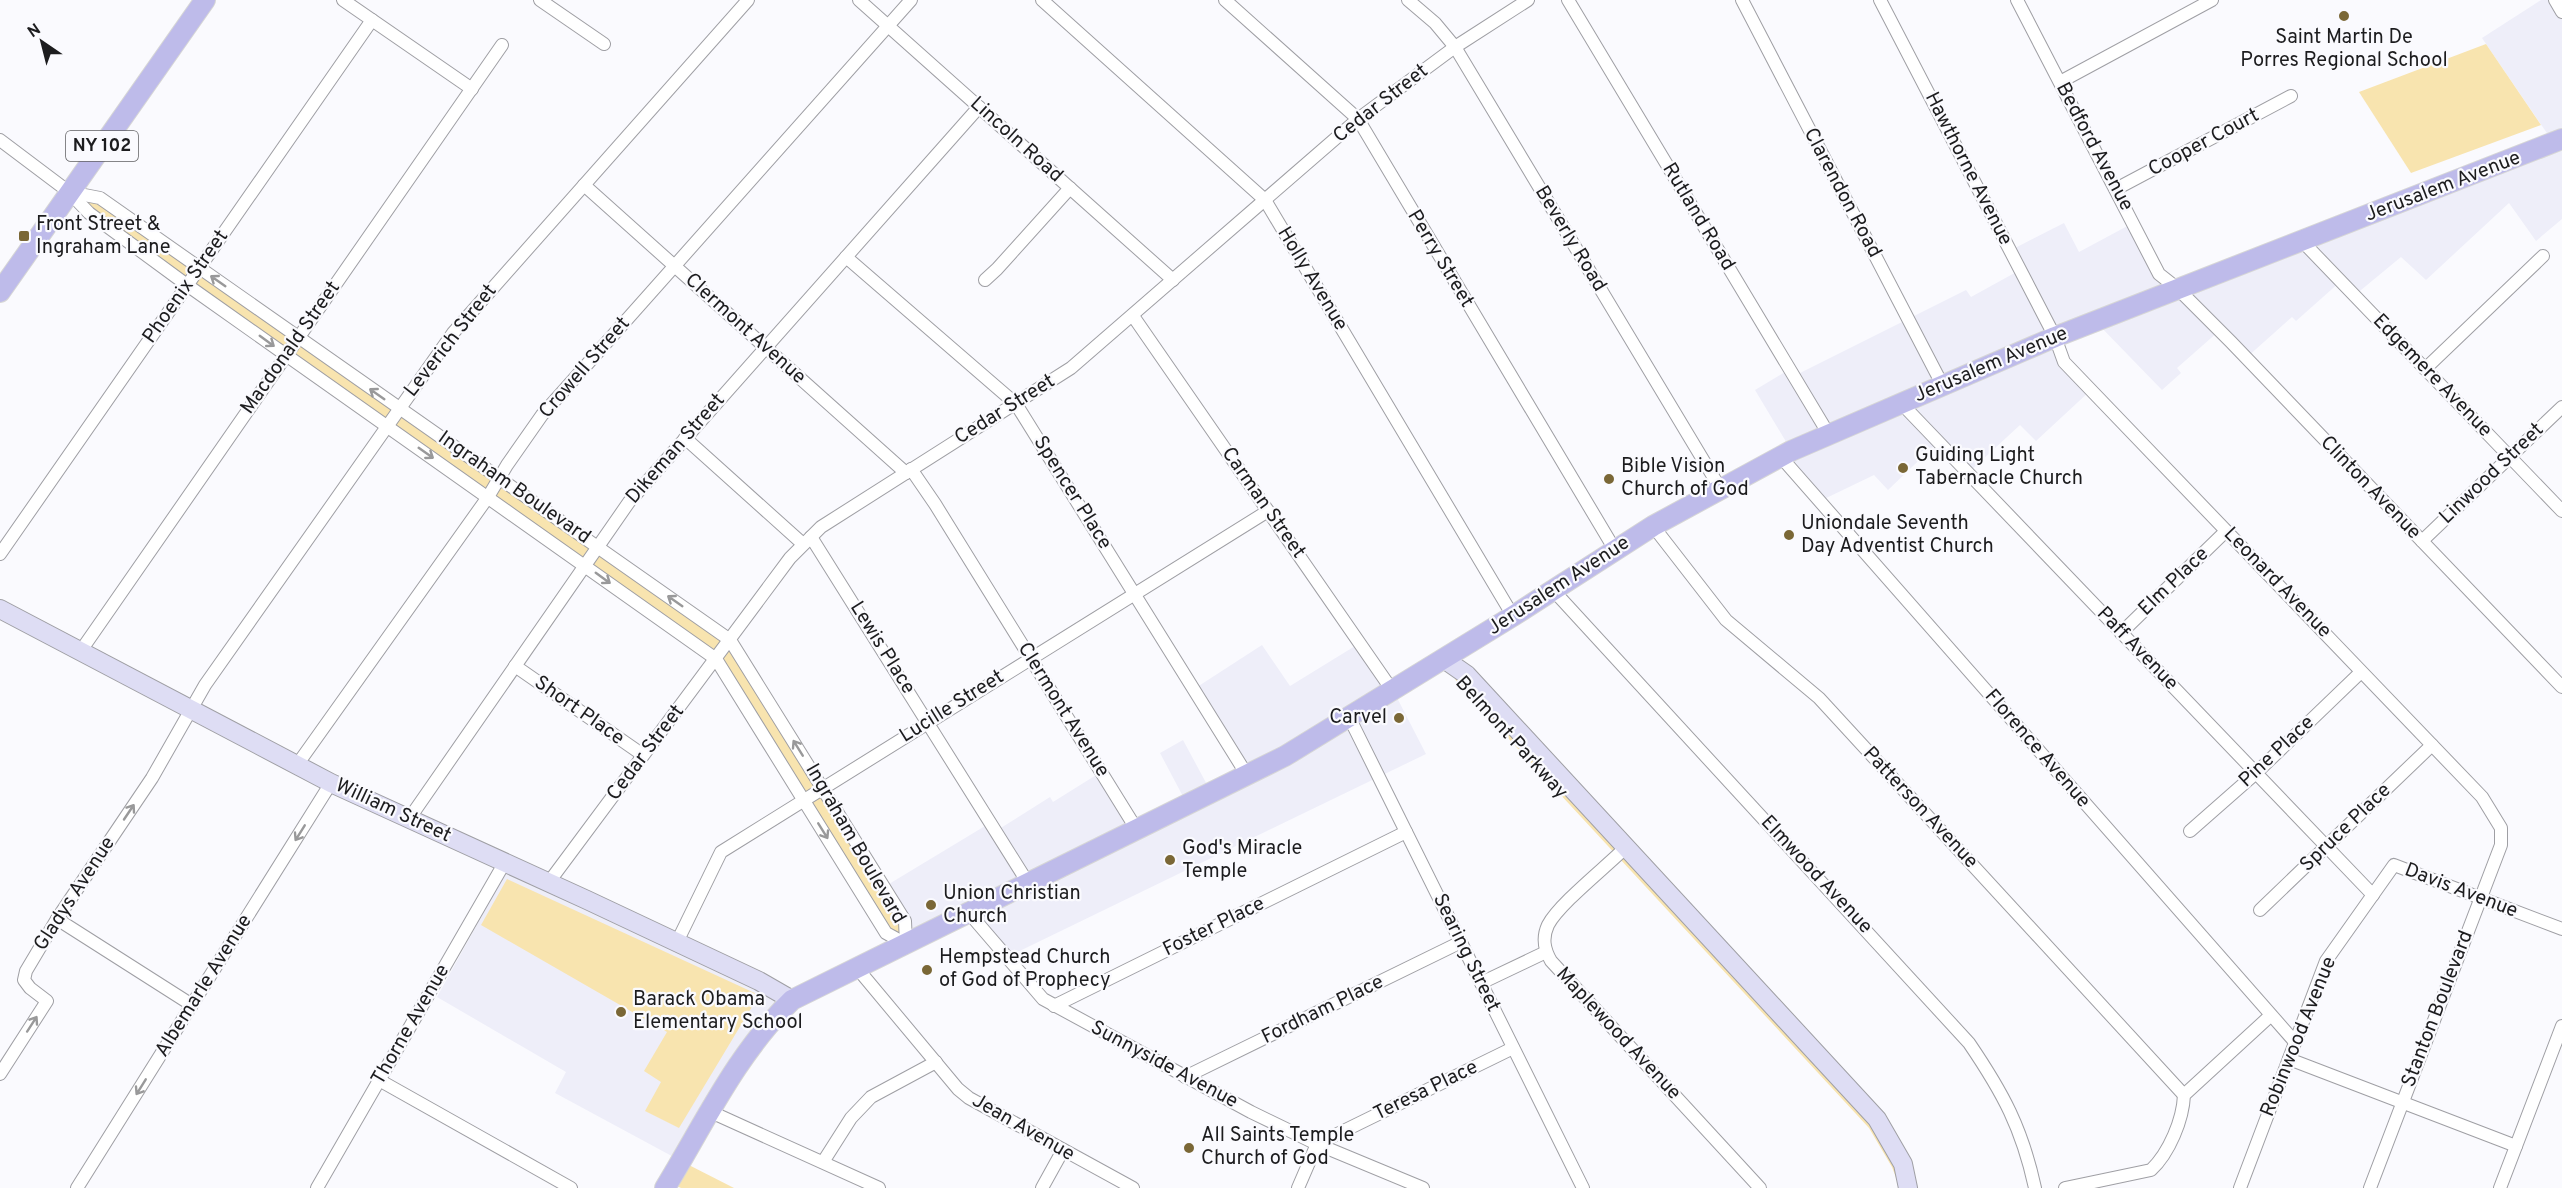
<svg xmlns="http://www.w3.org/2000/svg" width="2562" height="1188" font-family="Overpass,sans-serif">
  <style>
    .built { fill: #eeeef9 }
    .green { fill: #f8e4af }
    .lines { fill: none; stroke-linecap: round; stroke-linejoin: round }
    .street-casing { stroke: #9f9fa4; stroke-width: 14 }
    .secondary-casing { stroke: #9f9fa4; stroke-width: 20 }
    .primary-casing { stroke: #d6d6d6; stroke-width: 22 }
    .street { stroke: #fff; stroke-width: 12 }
    .secondary { stroke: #deddf4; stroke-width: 18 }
    .primary { stroke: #bebbea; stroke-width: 20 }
    .oneway { stroke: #99999a }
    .poi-dot { fill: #7a6736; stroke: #fafafe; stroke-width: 2 }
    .labels { text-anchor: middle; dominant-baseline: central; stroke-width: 4.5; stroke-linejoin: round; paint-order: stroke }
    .shield { fill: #fafafe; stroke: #5f5f61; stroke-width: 1.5 }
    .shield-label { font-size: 18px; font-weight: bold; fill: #1c1c1e }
    .poi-label { font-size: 20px; fill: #1c1c1e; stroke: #fafafe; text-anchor: start }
    .street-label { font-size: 20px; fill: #1c1c1e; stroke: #fafafe }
  </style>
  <rect width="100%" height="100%" fill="#fafafe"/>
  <g class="built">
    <path d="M2541 0H2555L2562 12V219L2536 241 2509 203 2426 280 2401 257 2355 295 2341 281 2296 321 2292 317 2246 358 2219 331 2177 368 2181 373 2162 390 2096 322 2056 337 2064 362 2091 390 2036 441 2020 425 1968 473 1938 442 1888 490 1874 475 1820 501 1780 456 1791 450 1755 390 1790 369 1794 376 1966 290 1971 297 2020 270 2011 250 2064 223 2079 252 2133 223 2159 274 2178 288 2553 142 2482 38Z"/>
    <path d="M1360 643 1393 690 1426 754 1007 957 969 913 906 944 884 887 990 823 996 831 1050 797 1053 802 1101 772 1136 829 1187 804 1160 753 1183 740 1211 792 1246 775 1194 689 1262 645 1290 686Z"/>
    <path d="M510 865 792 1000 681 1161 555 1093 566 1072 437 997Z"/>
  </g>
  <g class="green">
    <path d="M2486 44 2541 125 2411 173 2359 92Z"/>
    <path d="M69 192 100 198 730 640 905 921 906 944 886 933 716 659Z"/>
    <path d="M1444 659 1891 1141 1900 1188 1892 1167 1869 1128 1458 684Z"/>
    <path d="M507 879 759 995 679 1128 645 1111 661 1082 644 1071 667 1032 481 925Z"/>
    <path d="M681 1161 734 1188H681L668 1182Z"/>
  </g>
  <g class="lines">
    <g class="street-casing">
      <g id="street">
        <path d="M343 0 472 89"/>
        <path d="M540 0 604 44"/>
        <path d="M859 0 1173 280"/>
        <path d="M1042 0 1265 200 1513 616"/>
        <path d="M1225 0 1358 119 1615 550"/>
        <path d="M1408 0 1435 23 1455 47 1720 488"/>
        <path d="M1568 0 1828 433"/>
        <path d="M1742 0 1943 386"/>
        <path d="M1880 0 2055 337 2064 362 2482 797 2501 828V845L2370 1188"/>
        <path d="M2017 0 2159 274 2178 289 2231 342 2562 687"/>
        <path d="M2555 0 2562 12"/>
        <path d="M2060 82 2212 0"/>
        <path d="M0 140 69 192 89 213 187 285 716 659 886 933 906 944"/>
        <path d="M584 185 906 473"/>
        <path d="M2116 189 2291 96"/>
        <path d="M69 192 100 198 730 640 905 921 906 944"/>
        <path d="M2302 241 2562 511"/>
        <path d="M846 257 1016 404 1247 775"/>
        <path d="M985 280 997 269 1070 188"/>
        <path d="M1133 316 1392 690"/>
        <path d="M2425 369 2543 256"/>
        <path d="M1901 403 2373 895"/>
        <path d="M685 438 803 544"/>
        <path d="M1780 456 2295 1042"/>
        <path d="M911 469 935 504 1137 830"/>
        <path d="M1653 526 1726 620 1819 698 2184 1095"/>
        <path d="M811 537 1028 883"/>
        <path d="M2422 541 2562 407"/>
        <path d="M0 554 372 20"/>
        <path d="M1553 590 1969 1043C2003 1093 2022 1128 2035 1188"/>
        <path d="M2121 633 2226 531"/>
        <path d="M80 652 502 45"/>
        <path d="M515 666 643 755"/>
        <path d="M1349 717 1583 1188"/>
        <path d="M297 765 488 497 507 465 542 415 911 0"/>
        <path d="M409 819 629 502 979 107"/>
        <path d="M2190 831 2256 773 2361 672"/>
        <path d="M1625 848C1606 867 1559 904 1548 925 1542 938 1544 949 1551 961L1760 1188"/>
        <path d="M549 882 790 558 821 527 1071 368 1358 119 1455 47 1528 0"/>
        <path d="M2260 910 2432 745"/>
        <path d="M969 913 1043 999 1251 1112 1317 1144 1423 1188"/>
        <path d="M57 919 192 1005"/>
        <path d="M677 942 721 852 1268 511"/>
        <path d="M857 968 958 1089 969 1098 1133 1188"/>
        <path d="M1481 983 1546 952"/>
        <path d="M1054 1006 1406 832"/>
        <path d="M2289 1059 2516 1146"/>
        <path d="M0 1074 47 1001 30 988 24 980 26 971 57 919 152 778 205 685 453 333 748 0"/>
        <path d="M1185 1077 1461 942"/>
        <path d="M379 1080 571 1188"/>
        <path d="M711 1112 879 1188"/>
        <path d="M823 1162 851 1118 871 1097 936 1062"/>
        <path d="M77 1188 331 783"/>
        <path d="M317 1188 505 862"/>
        <path d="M1042 1188 1063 1150"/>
        <path d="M1298 1188 1317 1144 1513 1048"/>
        <path d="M2065 1188 2151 1170C2169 1153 2183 1120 2184 1095L2270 1016"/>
        <path d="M2240 1188 2326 961 2394 865 2562 929"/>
        <path d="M2500 1188 2562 1026"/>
      </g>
    </g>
    <g class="secondary-casing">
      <g id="secondary">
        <path d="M0 609 331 783 587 900 759 981 792 1000"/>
        <path d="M1444 659 1467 675 1877 1119 1903 1164 1908 1188"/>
      </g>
    </g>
    <g class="primary-casing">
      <g id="primary">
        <path d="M0 292 205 0"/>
        <path d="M665 1188C704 1124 737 1053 792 1000L1285 756 1513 616 1653 526 1791 451 2055 337 2562 139"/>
      </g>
    </g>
    <use href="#street" class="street"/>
    <use href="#secondary" class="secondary"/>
    <use href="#primary" class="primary"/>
  </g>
  <defs><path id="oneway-shaft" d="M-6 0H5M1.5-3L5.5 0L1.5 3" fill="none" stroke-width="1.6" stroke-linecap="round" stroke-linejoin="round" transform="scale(1.5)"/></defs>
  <g class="oneway">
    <use href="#oneway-shaft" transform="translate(218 281) rotate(-145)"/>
    <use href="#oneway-shaft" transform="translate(267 341) rotate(36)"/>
    <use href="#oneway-shaft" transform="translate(377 394) rotate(-145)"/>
    <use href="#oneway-shaft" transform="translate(426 453) rotate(35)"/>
    <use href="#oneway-shaft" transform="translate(603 578) rotate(36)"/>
    <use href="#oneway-shaft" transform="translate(675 601) rotate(-145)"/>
    <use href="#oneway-shaft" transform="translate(798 748) rotate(-122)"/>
    <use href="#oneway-shaft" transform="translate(129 812) rotate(-56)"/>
    <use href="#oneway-shaft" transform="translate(823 831) rotate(58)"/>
    <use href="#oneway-shaft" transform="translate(300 833) rotate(122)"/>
    <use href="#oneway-shaft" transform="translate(32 1024) rotate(-57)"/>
    <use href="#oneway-shaft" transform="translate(141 1087) rotate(122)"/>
  </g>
  <g class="poi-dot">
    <circle cx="2344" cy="16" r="6"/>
    <rect x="18" y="230" width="12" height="12" rx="3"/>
    <circle cx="1903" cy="468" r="6"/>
    <circle cx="1609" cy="479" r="6"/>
    <circle cx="1789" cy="535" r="6"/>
    <circle cx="1399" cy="718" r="6"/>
    <circle cx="1170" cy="860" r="6"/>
    <circle cx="931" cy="905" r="6"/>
    <circle cx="927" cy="970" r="6"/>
    <circle cx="621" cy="1012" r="6"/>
    <circle cx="1189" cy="1148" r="6"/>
  </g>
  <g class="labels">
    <rect class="shield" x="66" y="131" width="72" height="30" rx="4.5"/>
    <g class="shield-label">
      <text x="102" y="146">NY 102</text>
    </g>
    <g class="poi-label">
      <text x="2344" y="38" text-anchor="middle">Saint Martin De<tspan x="2344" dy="23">Porres Regional School</tspan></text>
      <text x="36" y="225">Front Street &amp;<tspan x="36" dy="23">Ingraham Lane</tspan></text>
      <text x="1915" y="456">Guiding Light<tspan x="1915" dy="23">Tabernacle Church</tspan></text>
      <text x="1621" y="467">Bible Vision<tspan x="1621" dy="23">Church of God</tspan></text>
      <text x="1801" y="524">Uniondale Seventh<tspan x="1801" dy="23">Day Adventist Church</tspan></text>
      <text x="1387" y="718" text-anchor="end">Carvel</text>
      <text x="1182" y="849">God's Miracle<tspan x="1182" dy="23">Temple</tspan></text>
      <text x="943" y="894">Union Christian<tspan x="943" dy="23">Church</tspan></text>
      <text x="939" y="958">Hempstead Church<tspan x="939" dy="23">of God of Prophecy</tspan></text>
      <text x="633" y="1000">Barack Obama<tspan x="633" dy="23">Elementary School</tspan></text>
      <text x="1201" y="1136">All Saints Temple<tspan x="1201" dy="23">Church of God</tspan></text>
    </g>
    <g class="street-label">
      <text transform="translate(1381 104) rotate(-38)">Cedar Street</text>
      <text transform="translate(1016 140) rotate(42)">Lincoln Road</text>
      <text transform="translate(2204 143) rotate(-28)">Cooper Court</text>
      <text transform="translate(2094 147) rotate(62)">Bedford Avenue</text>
      <text transform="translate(1968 169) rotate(63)">Hawthorne Avenue</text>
      <text transform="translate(2443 187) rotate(-21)">Jerusalem Avenue</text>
      <text transform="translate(1842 193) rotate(62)">Clarendon Road</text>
      <text transform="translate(1698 217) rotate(59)">Rutland Road</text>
      <text transform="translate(1570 239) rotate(59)">Beverly Road</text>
      <text transform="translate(1440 259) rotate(59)">Perry Street</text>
      <text transform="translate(1312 279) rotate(59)">Holly Avenue</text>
      <text transform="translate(186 287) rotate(-55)">Phoenix Street</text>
      <text transform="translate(745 329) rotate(42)">Clermont Avenue</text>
      <text transform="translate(451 341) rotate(-52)">Leverich Street</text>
      <text transform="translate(291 348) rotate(-55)">Macdonald Street</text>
      <text transform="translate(1991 365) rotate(-23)">Jerusalem Avenue</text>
      <text transform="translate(585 368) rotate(-49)">Crowell Street</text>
      <text transform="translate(2432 376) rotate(46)">Edgemere Avenue</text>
      <text transform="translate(1005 410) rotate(-32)">Cedar Street</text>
      <text transform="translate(676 449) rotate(-49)">Dikeman Street</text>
      <text transform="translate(2492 474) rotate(-44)">Linwood Street</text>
      <text transform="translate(514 488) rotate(35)">Ingraham Boulevard</text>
      <text transform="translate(2370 488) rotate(46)">Clinton Avenue</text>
      <text transform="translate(1072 493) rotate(58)">Spencer Place</text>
      <text transform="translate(1263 503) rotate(55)">Carman Street</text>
      <text transform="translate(2174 582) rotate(-44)">Elm Place</text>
      <text transform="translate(2277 583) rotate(46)">Leonard Avenue</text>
      <text transform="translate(1559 586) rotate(-33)">Jerusalem Avenue</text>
      <text transform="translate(882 648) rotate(58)">Lewis Place</text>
      <text transform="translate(2137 649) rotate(46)">Paff Avenue</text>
      <text transform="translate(952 707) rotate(-32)">Lucille Street</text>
      <text transform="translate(1063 710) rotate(58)">Clermont Avenue</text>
      <text transform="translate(579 711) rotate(35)">Short Place</text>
      <text transform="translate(1511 738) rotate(48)">Belmont Parkway</text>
      <text transform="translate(2037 749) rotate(49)">Florence Avenue</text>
      <text transform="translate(2277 752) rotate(-43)">Pine Place</text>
      <text transform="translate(646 753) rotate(-53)">Cedar Street</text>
      <text transform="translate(1920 808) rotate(47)">Patterson Avenue</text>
      <text transform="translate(393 811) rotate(25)">William Street</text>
      <text transform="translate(2346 828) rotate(-44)">Spruce Place</text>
      <text transform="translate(855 844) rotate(60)">Ingraham Boulevard</text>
      <text transform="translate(1816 875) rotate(47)">Elmwood Avenue</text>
      <text transform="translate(2461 891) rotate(21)">Davis Avenue</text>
      <text transform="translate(75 894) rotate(-57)">Gladys Avenue</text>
      <text transform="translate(1214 927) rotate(-26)">Foster Place</text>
      <text transform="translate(1466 953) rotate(64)">Searing Street</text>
      <text transform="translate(204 986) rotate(-58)">Albemarle Avenue</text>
      <text transform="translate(2438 1009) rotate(-69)">Stanton Boulevard</text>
      <text transform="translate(1323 1010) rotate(-26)">Fordham Place</text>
      <text transform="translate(411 1025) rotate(-60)">Thorne Avenue</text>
      <text transform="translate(1618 1034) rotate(47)">Maplewood Avenue</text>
      <text transform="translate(2299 1037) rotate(-68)">Robinwood Avenue</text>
      <text transform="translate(1164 1065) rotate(28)">Sunnyside Avenue</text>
      <text transform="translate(1426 1091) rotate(-26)">Teresa Place</text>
      <text transform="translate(1023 1128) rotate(30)">Jean Avenue</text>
    </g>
  </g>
  <g transform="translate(42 42) rotate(325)" stroke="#fafafe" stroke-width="4.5" paint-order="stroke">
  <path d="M0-4.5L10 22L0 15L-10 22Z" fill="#1c1c1e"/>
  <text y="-9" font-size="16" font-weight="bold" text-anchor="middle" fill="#1c1c1e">N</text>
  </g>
</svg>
